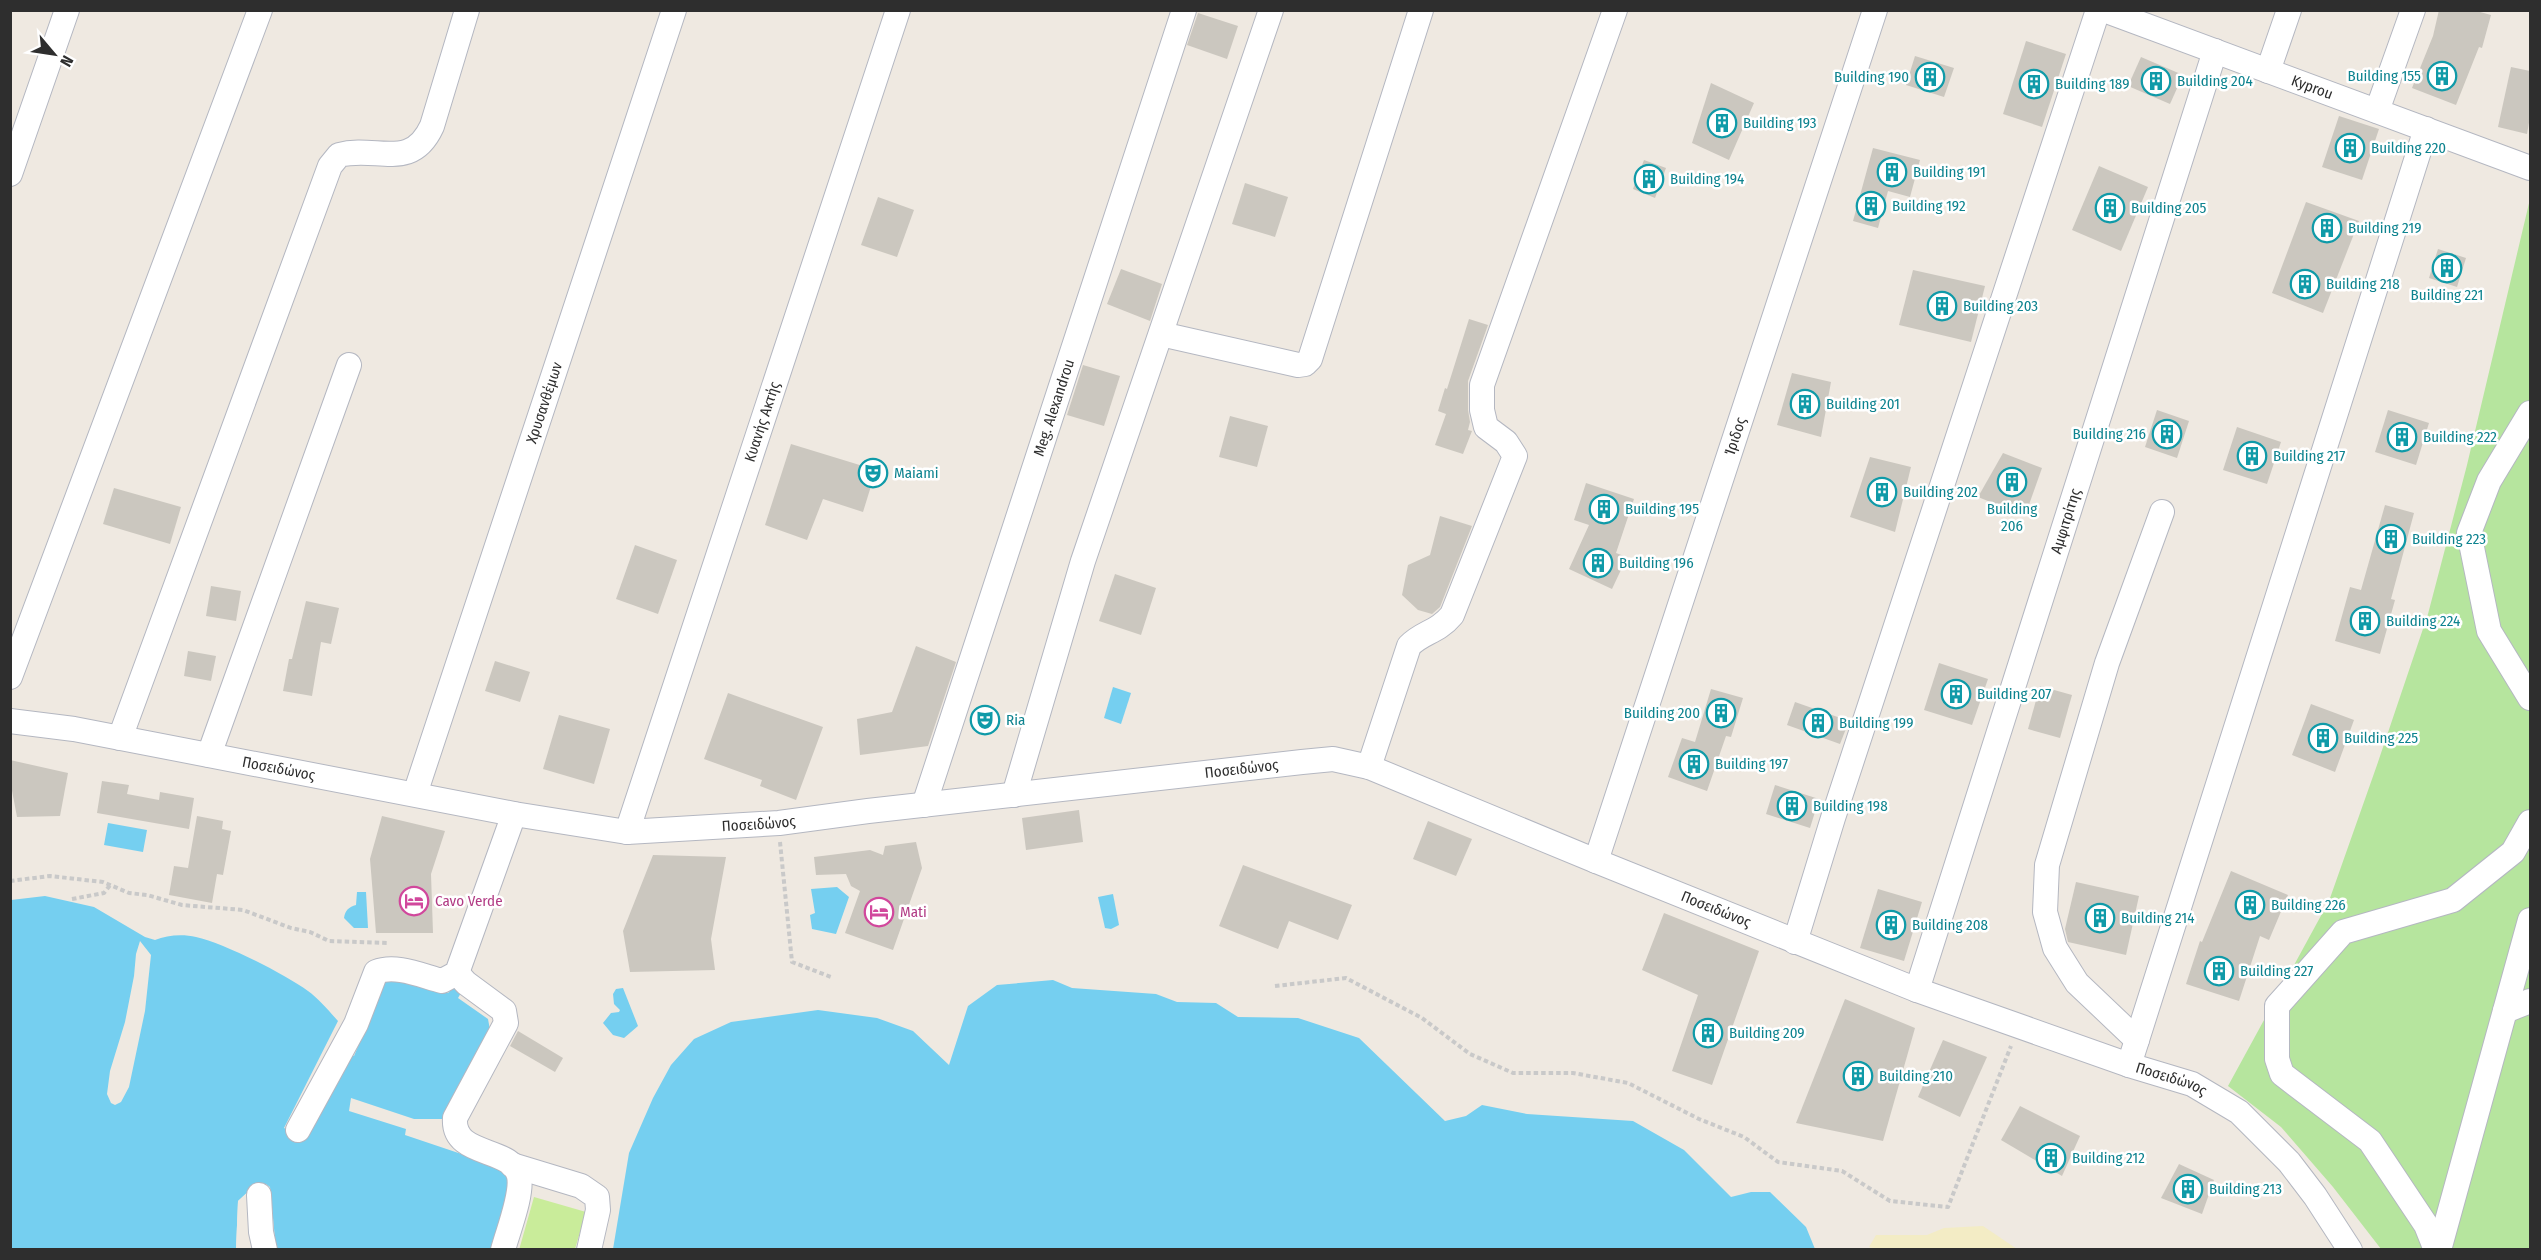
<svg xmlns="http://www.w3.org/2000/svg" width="2541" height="1260" font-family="'Fira Sans Condensed',sans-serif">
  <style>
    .green { fill: #b6e59e }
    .sand { fill: #f3ecc5 }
    .pitch { fill: #c9ec9a }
    .water { fill: #75cff0 }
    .pier { fill: #efe9e1 }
    .building { fill: #cbc7bf }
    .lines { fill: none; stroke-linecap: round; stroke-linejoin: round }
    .minor-casing { stroke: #b4b7c1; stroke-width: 26 }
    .path { stroke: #c9c9c9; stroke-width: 4; stroke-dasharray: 4.5 3; stroke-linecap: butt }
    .minor { stroke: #fff; stroke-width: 24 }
    .labels { text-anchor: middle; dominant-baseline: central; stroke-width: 5; stroke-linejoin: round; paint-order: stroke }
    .culture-label { font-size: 15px; fill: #0d838f; stroke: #fff; text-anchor: start }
    .street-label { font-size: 15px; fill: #2e2e2e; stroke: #fff }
    .hotel-label { font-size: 15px; fill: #b23c85; stroke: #fff; text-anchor: start }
  </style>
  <rect width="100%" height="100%" fill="#efe9e1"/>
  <path class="green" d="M2530 199V1249H2381L2333 1187 2281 1127 2228 1086 2329 901 2377 765 2428 614 2467 465Z"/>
  <path class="sand" d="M1983 1226 2017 1249 1880 1250 1869 1247 1876 1235H1927L1944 1228Z"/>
  <path class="pitch" d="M534 1197 586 1212 575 1249 519 1250Z"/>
  <g class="water">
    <path d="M1113 687 1131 693 1121 724 1104 718Z"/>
    <path d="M108 823 147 830 143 852 104 845Z"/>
    <path d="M837 887 849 897 836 934 812 929 810 915 815 913 811 889Z"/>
    <path d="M357 892H366L368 928H354L344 918C345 910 349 907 356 905Z"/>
    <path d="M1113 894 1119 925 1111 929 1105 928 1098 897Z"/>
    <path d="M45 896 94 907 145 937 155 940C167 935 183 934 196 937 224 943 284 974 308 991 319 999 329 1011 338 1021L284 1128 298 1135 344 1052 354 1056 389 973 448 993 455 986 462 991 458 998 488 1019 490 1030 446 1119H414L351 1098 349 1111 406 1129 405 1135 503 1168 509 1183 493 1249H276L270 1187 266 1184 251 1189 238 1201 236 1249 11 1250V900Z"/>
    <path d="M1053 980 1072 988 1156 994 1177 1002 1216 1003 1238 1017 1298 1018 1359 1038 1445 1121 1466 1116 1482 1105 1527 1114 1633 1121 1684 1150 1731 1197 1751 1192H1770L1806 1227 1815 1249H613L629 1153 653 1098 671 1065 694 1039 731 1022 818 1010 877 1018 913 1031 949 1065 968 1006 997 985Z"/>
    <path d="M623 988 638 1026 624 1038 613 1035 603 1023 611 1013 619 1012 620 1010 614 1004 613 994 616 989Z"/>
  </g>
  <g class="pier">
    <path d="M140 941 151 955 145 1011 129 1087 121 1102 115 1105 111 1103 107 1094 110 1071 125 1022 134 976 136 954Z"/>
    <path d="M251 1189 250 1194 241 1202 239 1250 236 1249 238 1201Z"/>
  </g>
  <g class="building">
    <path d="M2439 10H2473L2491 15 2482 48 2479 47 2456 105 2412 88 2433 36Z"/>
    <path d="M1198 13 1238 26 1227 59 1187 45Z"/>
    <path d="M2026 41 2066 54 2042 127 2003 114Z"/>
    <path d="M1915 56 1954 68 1944 97 1906 85Z"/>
    <path d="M2141 57 2183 75 2170 104 2128 86Z"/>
    <path d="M2511 67 2530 71V117L2527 134 2498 127Z"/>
    <path d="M1711 83 1754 103 1729 160 1692 143Z"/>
    <path d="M2339 116 2379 129 2362 180 2322 167Z"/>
    <path d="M1873 148 1920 160 1910 197 1888 191 1878 228 1853 221Z"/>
    <path d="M1644 160 1666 168 1655 198 1633 189Z"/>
    <path d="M2099 166 2148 187 2121 251 2072 230Z"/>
    <path d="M1245 183 1288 197 1275 237 1232 224Z"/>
    <path d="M878 197 914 210 897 257 861 245Z"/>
    <path d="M2306 202 2359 221 2323 313 2272 293Z"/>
    <path d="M2438 249 2466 258 2457 287 2429 278Z"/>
    <path d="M1121 269 1162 284 1150 321 1107 304Z"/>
    <path d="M1913 270 1985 286 1971 342 1899 325Z"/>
    <path d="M1469 319 1488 325 1468 381V410L1470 422 1468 430 1472 431 1463 454 1435 445 1446 414 1438 411 1445 388 1447 389Z"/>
    <path d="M1083 365 1120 376 1104 426 1067 415Z"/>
    <path d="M1792 373 1831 382 1821 437 1777 425Z"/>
    <path d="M2157 410 2189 421 2177 458 2145 447Z"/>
    <path d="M2388 410 2429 423 2416 465 2375 452Z"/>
    <path d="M1230 416 1268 426 1257 467 1219 457Z"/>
    <path d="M2237 427 2281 442 2267 484 2223 470Z"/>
    <path d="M791 444 876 470 863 512 823 499 807 540 765 525Z"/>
    <path d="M2003 453 2042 468 2025 516 1978 497Z"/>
    <path d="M1870 457 1911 467 1895 532 1850 517Z"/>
    <path d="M1586 483 1634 499 1616 553 1627 557 1612 589 1569 569 1589 525 1574 520Z"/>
    <path d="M114 488 181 507 170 544 103 524Z"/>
    <path d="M2385 505 2414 513 2391 599 2395 600 2380 654 2335 641 2350 587 2361 590Z"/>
    <path d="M1440 516 1472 526 1440 607 1432 614 1418 610 1402 595 1408 565 1430 555Z"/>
    <path d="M635 545 677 560 658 614 616 599Z"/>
    <path d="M1115 574 1156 588 1141 635 1099 621Z"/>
    <path d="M211 586 241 591 236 621 206 616Z"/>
    <path d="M306 601 339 608 331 644 321 642 312 696 283 691 289 659H292Z"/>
    <path d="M916 646 956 662 928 746 860 755 857 719 892 712Z"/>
    <path d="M188 651 216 656 211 681 184 676Z"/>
    <path d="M495 661 530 672 520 702 485 691Z"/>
    <path d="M1939 663 1988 679 1972 725 1924 710Z"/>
    <path d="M2040 686 2072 695 2060 738 2028 729Z"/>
    <path d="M1711 689 1743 698 1731 737 1726 736 1707 791 1668 777 1682 738 1695 742Z"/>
    <path d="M728 693 823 727 796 800 760 786 762 780 704 759Z"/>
    <path d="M1795 702 1849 721 1840 744 1787 725Z"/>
    <path d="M2311 704 2354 720 2335 772 2292 755Z"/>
    <path d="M559 715 610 729 594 784 543 769Z"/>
    <path d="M10 760 68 773 60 816 17 817 10 780Z"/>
    <path d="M102 781 129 785 127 794 159 800 160 792 194 798 189 829 97 813Z"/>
    <path d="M1775 785 1819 799 1810 828 1766 814Z"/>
    <path d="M1079 810 1083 842 1026 850 1022 818Z"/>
    <path d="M197 816 223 821 222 829 231 831 223 875 217 874 212 903 169 895 174 866 188 868Z"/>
    <path d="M382 816 445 831 431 874 433 933H376L370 859Z"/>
    <path d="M1428 821 1472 839 1456 876 1413 859Z"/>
    <path d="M916 842 922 868 893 950 845 933 860 891 851 886 846 874 816 875 814 857 870 850 883 855 885 846Z"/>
    <path d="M653 855 726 857 711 939 715 970 630 972 623 931Z"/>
    <path d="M1243 865 1352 905 1338 940 1289 921 1278 949 1219 926Z"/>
    <path d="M2231 871 2288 895 2269 940 2260 936 2239 1001 2186 984 2200 941 2202 942Z"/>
    <path d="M2076 882 2139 896 2126 955 2068 942 2065 929Z"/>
    <path d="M1878 889 1922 902 1904 961 1860 948Z"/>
    <path d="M1664 913 1759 951 1712 1085 1672 1071 1698 995 1642 970Z"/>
    <path d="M1845 999 1915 1028 1883 1141 1796 1123Z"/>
    <path d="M518 1031 563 1058 555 1072 510 1046Z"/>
    <path d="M1943 1040 1987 1057 1960 1117 1918 1097Z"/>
    <path d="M2020 1106 2080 1136 2062 1176 2001 1140Z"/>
    <path d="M2179 1164 2214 1180 2202 1214 2161 1198Z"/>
  </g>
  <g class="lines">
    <g class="minor-casing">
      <g id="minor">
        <path id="s1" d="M2104 10 2530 168"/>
        <path d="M2268 71 2289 10"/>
        <path d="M2377 111 2413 10"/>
        <path d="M10 174 67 10"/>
        <path d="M1161 334 1298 365 1305 364 1310 359 1421 10"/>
        <path d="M2530 413 2489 481 2469 533 2489 631 2530 698"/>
        <path d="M10 677 260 10"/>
        <path id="s2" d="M10 721 74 729 514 814 627 832 779 823 868 811 1302 762 1333 759 1369 767 1596 861 1917 990 2129 1065 2192 1084 2239 1112 2289 1162 2315 1196 2350 1250"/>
        <path d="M120 738 330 166 339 155C377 145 411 172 432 126L467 10"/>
        <path d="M209 755 349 365"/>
        <path d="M1369 767 1409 646C1422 632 1437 633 1452 615L1515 456 1506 442 1486 427 1482 410V385L1615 10"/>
        <path id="s3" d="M415 794 674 10"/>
        <path d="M1014 795 1083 561 1271 10"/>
        <path id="s4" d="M924 805 1184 10"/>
        <path id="s5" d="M627 832 898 10"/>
        <path id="s6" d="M1596 861 1875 10"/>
        <path d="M1795 942 1833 818 2098 10"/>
        <path d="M457 973 466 983 504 1011 506 1023 455 1118C452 1158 512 1146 519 1176 523 1194 508 1231 503 1250"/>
        <path id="s7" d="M1917 990 2215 51"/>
        <path d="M2505 1011 2530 1001"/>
        <path d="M2137 1040 2077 983 2055 948 2045 912 2047 865 2107 663 2162 512"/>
        <path d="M2129 1065 2426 129"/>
        <path d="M298 1130 356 1024 376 972C396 964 422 976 442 981L457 973 514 814"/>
        <path d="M512 1165 581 1186 597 1197 598 1210 589 1250"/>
        <path d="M259 1195 261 1232 265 1250"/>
        <path d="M2436 1250 2426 1225 2370 1141 2282 1074 2277 1059V1006L2343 932 2453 900 2513 852 2530 822"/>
        <path d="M2439 1250 2530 920"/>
      </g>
    </g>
    <g class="path">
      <path d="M780 842 792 962 831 977"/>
      <path d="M10 881 50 876 103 882 129 893 147 895 182 905 243 910 291 928 310 932 329 941 389 943"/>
      <path d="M72 899 104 893 111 884"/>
      <path d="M1275 986 1346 978 1422 1018 1470 1054 1513 1073H1573L1628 1083 1699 1119 1744 1137 1778 1162 1842 1171 1890 1201 1948 1207 2011 1046"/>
    </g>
    <use href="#minor" class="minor"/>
  </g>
  <defs>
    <g id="building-ring" transform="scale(1.5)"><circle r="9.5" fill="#fff" stroke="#0f9aa8" stroke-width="1.5"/><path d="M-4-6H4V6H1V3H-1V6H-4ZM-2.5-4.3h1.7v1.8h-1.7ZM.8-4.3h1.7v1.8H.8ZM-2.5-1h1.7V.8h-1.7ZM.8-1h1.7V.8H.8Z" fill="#0f9aa8"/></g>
    <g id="theatre-ring" transform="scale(1.5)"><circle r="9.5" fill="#fff" stroke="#0f9aa8" stroke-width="1.5"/><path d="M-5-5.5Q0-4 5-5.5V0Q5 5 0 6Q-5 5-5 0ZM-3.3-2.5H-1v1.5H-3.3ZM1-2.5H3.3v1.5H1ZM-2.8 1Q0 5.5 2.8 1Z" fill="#0f9aa8"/></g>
    <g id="hotel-ring" transform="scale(1.5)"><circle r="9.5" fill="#fff" stroke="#d1479c" stroke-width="1.5"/><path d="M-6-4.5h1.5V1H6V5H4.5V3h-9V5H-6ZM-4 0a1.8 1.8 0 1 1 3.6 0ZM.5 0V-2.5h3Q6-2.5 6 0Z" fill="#d1479c"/></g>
  </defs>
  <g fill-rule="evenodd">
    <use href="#building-ring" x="2442" y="76"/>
    <use href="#building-ring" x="1930" y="77"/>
    <use href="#building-ring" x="2156" y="81"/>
    <use href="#building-ring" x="2034" y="84"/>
    <use href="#building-ring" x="1722" y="123"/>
    <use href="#building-ring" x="2350" y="148"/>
    <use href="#building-ring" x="1892" y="172"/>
    <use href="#building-ring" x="1649" y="179"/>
    <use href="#building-ring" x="1871" y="206"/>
    <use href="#building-ring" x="2110" y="208"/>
    <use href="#building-ring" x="2327" y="228"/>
    <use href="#building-ring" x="2447" y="268"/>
    <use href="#building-ring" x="2305" y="284"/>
    <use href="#building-ring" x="1942" y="306"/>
    <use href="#building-ring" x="1805" y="404"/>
    <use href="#building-ring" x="2167" y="434"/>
    <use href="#building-ring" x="2402" y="437"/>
    <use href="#building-ring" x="2252" y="456"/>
    <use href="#theatre-ring" x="873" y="473"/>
    <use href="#building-ring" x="2012" y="482"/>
    <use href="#building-ring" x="1882" y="492"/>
    <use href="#building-ring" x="1604" y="509"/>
    <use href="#building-ring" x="2391" y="539"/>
    <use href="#building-ring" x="1598" y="563"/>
    <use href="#building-ring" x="2365" y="621"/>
    <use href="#building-ring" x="1956" y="694"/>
    <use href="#building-ring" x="1721" y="713"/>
    <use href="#theatre-ring" x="985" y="720"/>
    <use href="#building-ring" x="1818" y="723"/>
    <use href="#building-ring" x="2323" y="738"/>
    <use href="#building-ring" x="1694" y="764"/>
    <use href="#building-ring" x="1792" y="806"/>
    <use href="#hotel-ring" x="414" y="901"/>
    <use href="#building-ring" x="2250" y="905"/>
    <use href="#hotel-ring" x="879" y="912"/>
    <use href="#building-ring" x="2100" y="918"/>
    <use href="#building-ring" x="1891" y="925"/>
    <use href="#building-ring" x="2219" y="971"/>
    <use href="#building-ring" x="1708" y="1033"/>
    <use href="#building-ring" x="1858" y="1076"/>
    <use href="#building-ring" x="2051" y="1158"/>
    <use href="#building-ring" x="2188" y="1189"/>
  </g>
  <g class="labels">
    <g class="culture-label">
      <text x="2421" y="76" text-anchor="end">Building 155</text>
      <text x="1909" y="77" text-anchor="end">Building 190</text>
      <text x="2177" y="81">Building 204</text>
      <text x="2055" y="84">Building 189</text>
      <text x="1743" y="123">Building 193</text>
      <text x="2371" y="148">Building 220</text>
      <text x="1913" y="172">Building 191</text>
      <text x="1670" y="179">Building 194</text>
      <text x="1892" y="206">Building 192</text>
      <text x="2131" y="208">Building 205</text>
      <text x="2348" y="228">Building 219</text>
      <text x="2326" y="284">Building 218</text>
      <text x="2447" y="295" text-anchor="middle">Building 221</text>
      <text x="1963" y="306">Building 203</text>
      <text x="1826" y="404">Building 201</text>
      <text x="2146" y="434" text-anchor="end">Building 216</text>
      <text x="2423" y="437">Building 222</text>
      <text x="2273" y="456">Building 217</text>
      <text x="894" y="473">Maiami</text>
      <text x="1903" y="492">Building 202</text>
      <text x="1625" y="509">Building 195</text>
      <text x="2012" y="509" text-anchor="middle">Building<tspan x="2012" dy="17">206</tspan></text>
      <text x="2412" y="539">Building 223</text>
      <text x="1619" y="563">Building 196</text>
      <text x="2386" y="621">Building 224</text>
      <text x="1977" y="694">Building 207</text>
      <text x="1700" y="713" text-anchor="end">Building 200</text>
      <text x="1006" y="720">Ria</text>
      <text x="1839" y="723">Building 199</text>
      <text x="2344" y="738">Building 225</text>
      <text x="1715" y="764">Building 197</text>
      <text x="1813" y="806">Building 198</text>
      <text x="2271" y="905">Building 226</text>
      <text x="2121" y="918">Building 214</text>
      <text x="1912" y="925">Building 208</text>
      <text x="2240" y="971">Building 227</text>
      <text x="1729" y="1033">Building 209</text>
      <text x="1879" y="1076">Building 210</text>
      <text x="2072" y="1158">Building 212</text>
      <text x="2209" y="1189">Building 213</text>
    </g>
    <g class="street-label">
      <text stroke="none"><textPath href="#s1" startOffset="222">Kyprou</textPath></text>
      <text stroke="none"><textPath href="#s3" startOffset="412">Χρυσανθέμων</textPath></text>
      <text stroke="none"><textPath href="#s4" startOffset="418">Meg. Alexandrou</textPath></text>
      <text stroke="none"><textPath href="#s5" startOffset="432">Κυανής Ακτής</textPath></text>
      <text stroke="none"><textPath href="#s6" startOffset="447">Ίριδος</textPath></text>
      <text stroke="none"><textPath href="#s7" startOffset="492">Αμφιτρίτης</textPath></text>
      <text stroke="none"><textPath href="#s2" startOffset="273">Ποσειδώνος</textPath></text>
      <text stroke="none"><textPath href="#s2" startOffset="1245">Ποσειδώνος</textPath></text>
      <text stroke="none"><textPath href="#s2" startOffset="759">Ποσειδώνος</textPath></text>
      <text stroke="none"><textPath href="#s2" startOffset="1749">Ποσειδώνος</textPath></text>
      <text stroke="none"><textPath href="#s2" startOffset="2235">Ποσειδώνος</textPath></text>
    </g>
    <g class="hotel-label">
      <text x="435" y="901">Cavo Verde</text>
      <text x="900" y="912">Mati</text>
    </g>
  </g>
  <rect width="2541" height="1260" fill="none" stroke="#2e2e2e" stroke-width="24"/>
  <g transform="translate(54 54) rotate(119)" stroke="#ffffff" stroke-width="4.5" paint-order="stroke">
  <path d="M0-4.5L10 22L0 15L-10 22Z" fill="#2e2e2e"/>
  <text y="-9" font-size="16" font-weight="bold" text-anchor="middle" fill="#2e2e2e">N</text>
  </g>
</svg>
